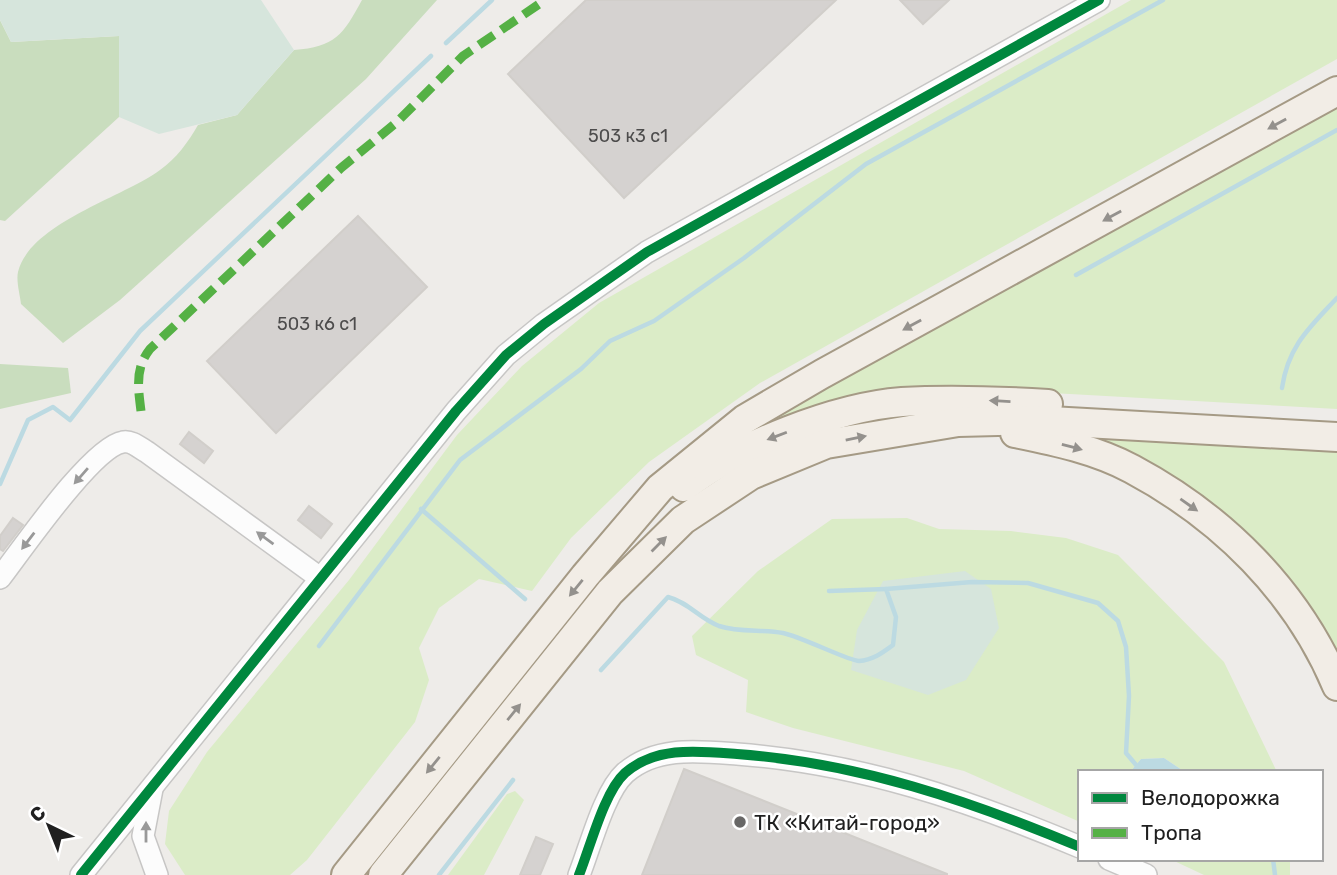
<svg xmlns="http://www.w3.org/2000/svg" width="1337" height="875" font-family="Rubik,sans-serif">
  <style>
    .grass { fill: #dbecc7 }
    .forest { fill: #c9ddbe }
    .wetland { fill: #d6e5dc }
    .water { fill: #bcdae2 }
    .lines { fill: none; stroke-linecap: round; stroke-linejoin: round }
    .stream { stroke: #bcdae2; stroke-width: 4.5 }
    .building { fill: #d5d2d0; stroke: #d1ceca; stroke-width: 2 }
    .minor-casing { stroke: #c7c6c5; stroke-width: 24 }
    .major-casing { stroke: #a59a85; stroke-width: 32 }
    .minor { stroke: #fcfcfc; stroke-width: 21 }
    .major { stroke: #f2ede6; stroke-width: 28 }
    .quiet { stroke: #55b145; stroke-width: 9; stroke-dasharray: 18 9; stroke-linecap: butt }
    .cycleway-casing { stroke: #fff; stroke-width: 15 }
    .cycleway { stroke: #00873e; stroke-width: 10 }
    .oneway { fill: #94918d }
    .oneway2 { fill: #999 }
    .poi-dot { fill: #686766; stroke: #fff; stroke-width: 2.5 }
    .labels { text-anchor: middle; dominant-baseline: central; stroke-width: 5; stroke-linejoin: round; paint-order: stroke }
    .number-label { font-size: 18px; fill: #4d4c4c }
    .poi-label { font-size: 21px; fill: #202020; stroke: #fff; text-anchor: start }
  </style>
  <rect width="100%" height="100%" fill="#eeece9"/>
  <g class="grass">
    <path d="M1131 0H1337V59L760 383 649 462 571 538 532 591 479 579 439 608 419 648 429 680 415 722 307 860 290 875H185L165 844 169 811 207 752 349 580 457 435 522 366 599 303Z"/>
    <path d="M1337 106V409L946 387 721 446 795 398 980 304Z"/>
    <path d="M1080 433 1337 450V654C1307 603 1274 552 1225 516 1183 486 1126 459 1080 433Z"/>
    <path d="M907 518 939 529 1011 531 1066 538 1118 555 1224 662 1277 772H1185L1164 758 1141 759 1130 772H1080V822L964 771 793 728 746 712 748 680 696 655 692 636 758 571 832 519Z"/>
    <path d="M515 791 524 800 484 875H448L507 794Z"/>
    <path d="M1170 859H1290V875H1204Z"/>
  </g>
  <g class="forest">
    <path d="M362 0H437L366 79 120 300 63 343 21 304C20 295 16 281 18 272 30 223 124 197 160 170 176 159 189 141 198 125L237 115 294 50C335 47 343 35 362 0Z"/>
    <path d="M0 20 11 42 119 36V117L5 221 0 220Z"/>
    <path d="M0 364 68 368 71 393 0 409Z"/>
  </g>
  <g class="wetland">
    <path d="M0 0H261L294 50 237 115 159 134 119 117V36L11 42 0 20Z"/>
    <path d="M965 571 991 589 999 628 966 680 928 695 851 670 857 630 883 581Z"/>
  </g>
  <path class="water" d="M1164 758 1185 772H1130L1141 759Z"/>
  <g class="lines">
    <g class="stream">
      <path d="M446 43 492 0"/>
      <path d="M1076 275 1337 130"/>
      <path d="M1282 388C1288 346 1310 327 1337 298"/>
      <path d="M0 484 28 420 53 407 70 420 140 331 431 56"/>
      <path d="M421 509 525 599"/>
      <path d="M829 591 886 589"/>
      <path d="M319 646 460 460 581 369 610 341 654 321 744 258 866 164 1163 0"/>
      <path d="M601 670 668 597C688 602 700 619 719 626 740 633 762 629 783 633 802 637 849 661 859 661 873 660 882 653 893 645L896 617 886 589 972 582 1028 583 1098 603 1118 621 1126 647 1129 696 1126 753 1142 772"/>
      <path d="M1273 859 1275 875"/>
      <path d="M439 875 513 780"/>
    </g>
  </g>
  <g class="building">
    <path d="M586 0H836L624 198 508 74Z"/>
    <path d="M900 0H949L923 24Z"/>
    <path d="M358 216 427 287 276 433 207 361Z"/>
    <path d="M189 432 213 451 204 463 180 444Z"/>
    <path d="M309 506 332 524 321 538 298 520Z"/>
    <path d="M13 518 23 525 3 551 0 549V536Z"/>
    <path d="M684 769 947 874V875H642Z"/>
    <path d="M536 837 553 844 540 875H520Z"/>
  </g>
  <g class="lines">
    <g class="minor-casing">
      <g id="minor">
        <path d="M0 578C21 551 92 447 123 442 131 440 140 448 147 452L320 578"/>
        <path d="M152 789 143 836 157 875"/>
        <path d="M1109 859 1146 875"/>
        <path d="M81 875 456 411 506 355 544 324 647 252 1099 0"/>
        <path d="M579 875C590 848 604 792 625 773 656 746 698 751 737 754 859 763 968 800 1080 847"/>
      </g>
    </g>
    <g class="major-casing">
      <g id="major">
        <path d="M1015 433C1055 441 1097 450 1132 469 1222 517 1297 591 1337 686"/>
        <path d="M684 487C736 446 836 407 902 402 951 399 1000 401 1048 404"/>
        <path d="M346 875 585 576 660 488 745 419 822 374 1337 91"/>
        <path d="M383 875 610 592 683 520 751 475 826 444 958 422 1032 420 1337 437"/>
      </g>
    </g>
    <use href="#minor" class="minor"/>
    <use href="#major" class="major"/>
    <path class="quiet" d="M141 411C138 387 135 368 150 349L341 168 397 122 463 56 545 0"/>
    <g class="cycleway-casing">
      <g id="cycleway">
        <path d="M81 875 456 411 506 355 544 324 647 252 1099 0"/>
        <path d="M579 875C590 848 604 792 625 773 656 746 698 751 737 754 859 763 968 800 1080 847"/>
      </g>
    </g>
    <use href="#cycleway" class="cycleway"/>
  </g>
  <defs><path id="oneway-solid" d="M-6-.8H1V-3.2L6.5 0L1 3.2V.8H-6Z" transform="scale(1.75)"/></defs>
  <g class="oneway">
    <use href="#oneway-solid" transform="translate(1277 124) rotate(151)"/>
    <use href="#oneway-solid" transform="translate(1112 216) rotate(151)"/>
    <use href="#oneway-solid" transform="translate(912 325) rotate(151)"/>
    <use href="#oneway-solid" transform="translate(1000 401) rotate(-177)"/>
    <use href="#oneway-solid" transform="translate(777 436) rotate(159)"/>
    <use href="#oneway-solid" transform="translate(856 438) rotate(-11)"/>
    <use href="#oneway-solid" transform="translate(1072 447) rotate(15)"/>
    <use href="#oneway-solid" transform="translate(1189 505) rotate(35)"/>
    <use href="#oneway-solid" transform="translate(659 544) rotate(-45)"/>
    <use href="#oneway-solid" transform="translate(576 588) rotate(129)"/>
    <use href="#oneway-solid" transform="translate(514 712) rotate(-51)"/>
    <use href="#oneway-solid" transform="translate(433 765) rotate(129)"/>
  </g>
  <g class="oneway2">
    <use href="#oneway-solid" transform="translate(81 476) rotate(131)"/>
    <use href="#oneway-solid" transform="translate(265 538) rotate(-144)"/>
    <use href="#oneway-solid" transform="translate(28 541) rotate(127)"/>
    <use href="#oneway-solid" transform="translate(146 832) rotate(-90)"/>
  </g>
  <circle class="poi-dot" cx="740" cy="822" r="7"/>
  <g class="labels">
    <g class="number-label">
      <text x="628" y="136">503 к3 с1</text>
      <text x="317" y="324">503 к6 с1</text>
    </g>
    <g class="poi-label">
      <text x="754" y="822">ТК «Китай-город»</text>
    </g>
  </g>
  <rect x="1078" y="770" width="245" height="91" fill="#ffffff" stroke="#a6a6a6" stroke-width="2"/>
  <rect x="1092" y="793" width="35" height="10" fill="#00873e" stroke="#a6a6a6" stroke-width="2"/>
  <text x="1141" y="805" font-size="21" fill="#202020">Велодорожка</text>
  <rect x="1092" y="828" width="35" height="10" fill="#55b145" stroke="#a6a6a6" stroke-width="2"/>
  <text x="1141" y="840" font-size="21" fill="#202020">Тропа</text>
  <g transform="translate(49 826) rotate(317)" stroke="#ffffff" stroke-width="5" paint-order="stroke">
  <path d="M0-5L12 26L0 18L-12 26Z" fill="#202020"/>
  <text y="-10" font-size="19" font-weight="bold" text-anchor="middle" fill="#202020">С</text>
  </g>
</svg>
